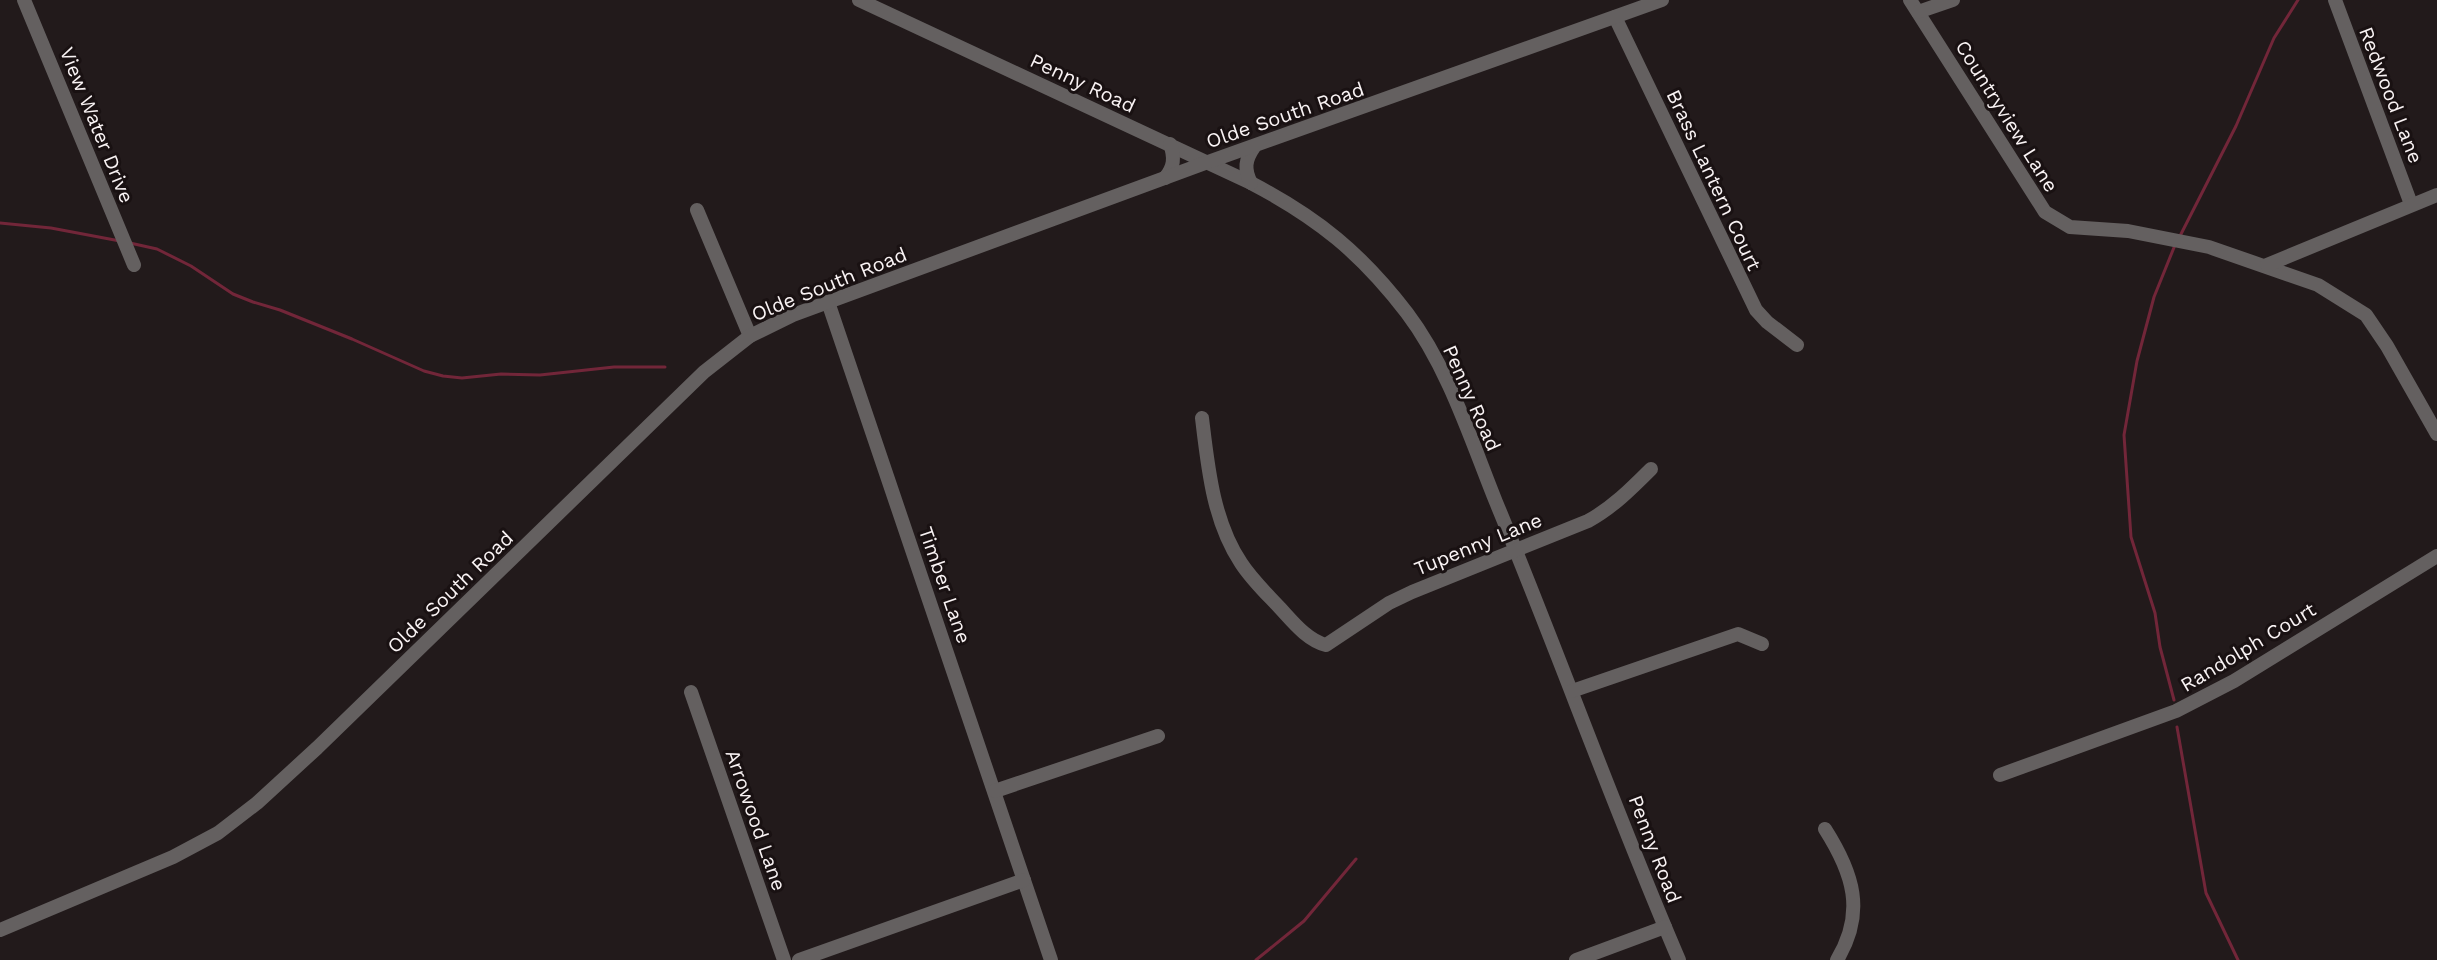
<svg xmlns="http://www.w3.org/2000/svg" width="2437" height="960" font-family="'Work Sans',sans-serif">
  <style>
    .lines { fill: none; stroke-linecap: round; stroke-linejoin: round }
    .stream { stroke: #722639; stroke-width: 3 }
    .minor { stroke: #646060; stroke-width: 14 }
    .labels { text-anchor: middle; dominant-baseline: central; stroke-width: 6; stroke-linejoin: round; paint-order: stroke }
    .street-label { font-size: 20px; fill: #f9f3f4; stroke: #191112 }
  </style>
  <rect width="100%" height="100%" fill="#221a1b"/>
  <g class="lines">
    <g class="stream">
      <path d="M0 223 51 228 120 241"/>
      <path d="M2180 236 2236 126 2274 38 2298 0"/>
      <path d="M130 243 157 249 191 266 233 294 253 302 280 310 352 339 424 371 443 376 462 378 501 374 540 375 614 367H665"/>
      <path d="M2174 700 2160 647 2155 613 2131 537 2124 435 2137 361 2154 297 2175 245"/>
      <path d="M2177 727 2206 893 2238 960"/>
      <path d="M1256 960 1304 921 1356 859"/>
    </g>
    <g class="minor">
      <path d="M24 0 134 265"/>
      <path d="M859 0 1251 183C1318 218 1361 253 1407 313 1448 367 1471 440 1496 502 1559 654 1614 809 1679 960"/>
      <path d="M1910 0 2045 212 2070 227 2128 231 2209 247 2318 285 2366 315 2387 346 2437 434"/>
      <path d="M2335 0 2411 204"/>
      <path d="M1918 12 1953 0"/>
      <path d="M1615 17 1756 310 1767 322 1797 345"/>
      <path d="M1165 178C1174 167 1175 158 1170 144"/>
      <path d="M1251 183C1244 169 1245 160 1254 147"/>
      <path d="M697 210 750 336"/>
      <path d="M2267 265 2437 195"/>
      <path d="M828 302 1051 960"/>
      <path d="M1202 418C1208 468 1213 521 1241 563 1252 580 1267 594 1280 608 1293 622 1307 640 1326 645L1389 603 1412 592 1588 521C1612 508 1631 489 1651 469"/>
      <path d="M1572 691 1738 634 1762 644"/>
      <path d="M691 692 784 960"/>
      <path d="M2000 775 2176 711 2234 681 2437 556"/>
      <path d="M995 791 1158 736"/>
      <path d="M1825 829C1853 873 1866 912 1837 960"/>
      <path d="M0 930 173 857 218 833 257 803 317 748 704 372 750 336 793 315 1208 162 1662 0"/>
      <path d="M799 960 1024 880"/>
      <path d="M1576 960 1665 927"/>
    </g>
  </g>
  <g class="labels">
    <g class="street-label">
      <text transform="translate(1083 83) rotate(25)">Penny Road</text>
      <text transform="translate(2391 95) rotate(69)">Redwood Lane</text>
      <text transform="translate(1285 115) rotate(-19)">Olde South Road</text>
      <text transform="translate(2007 116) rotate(58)">Countryview Lane</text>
      <text transform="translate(97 125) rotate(68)">View Water Drive</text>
      <text transform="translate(1714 180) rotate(65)">Brass Lantern Court</text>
      <text transform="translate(829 284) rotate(-22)">Olde South Road</text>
      <text transform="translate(1472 398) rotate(66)">Penny Road</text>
      <text transform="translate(1478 544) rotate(-22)">Tupenny Lane</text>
      <text transform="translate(945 585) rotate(71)">Timber Lane</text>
      <text transform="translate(450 592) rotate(-44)">Olde South Road</text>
      <text transform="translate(2248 647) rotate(-31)">Randolph Court</text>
      <text transform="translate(756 820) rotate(71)">Arrowood Lane</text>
      <text transform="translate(1655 849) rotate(69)">Penny Road</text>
    </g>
  </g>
</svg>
